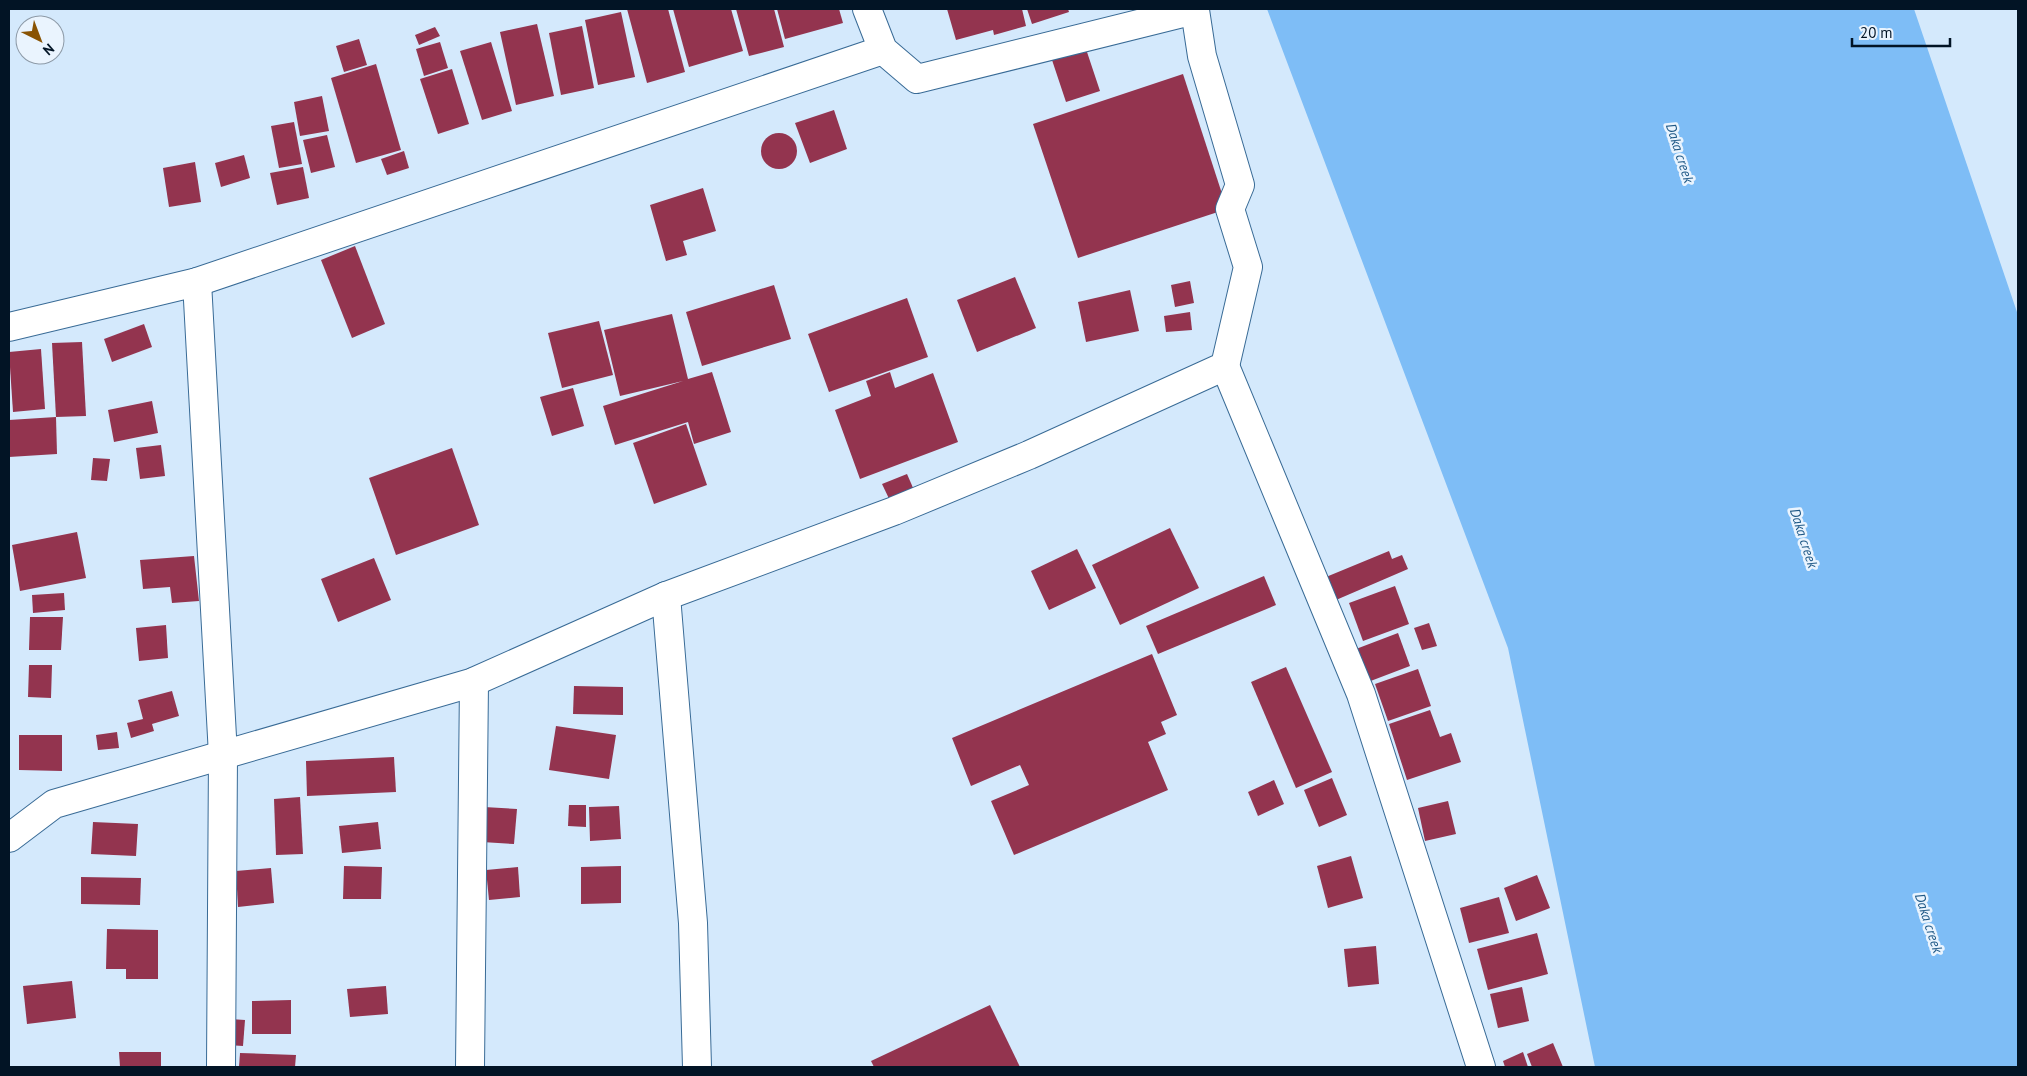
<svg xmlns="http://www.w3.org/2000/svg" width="2027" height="1076" font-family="'PT Sans',sans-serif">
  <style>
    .water { fill: #7ebdf6 }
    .building { fill: #93344f }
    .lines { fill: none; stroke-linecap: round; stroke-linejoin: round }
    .street-casing { stroke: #396b96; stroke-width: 30 }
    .street { stroke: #fff; stroke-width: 28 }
    .labels { text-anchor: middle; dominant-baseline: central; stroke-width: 5; stroke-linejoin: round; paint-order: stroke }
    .water-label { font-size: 14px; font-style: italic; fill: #1e5886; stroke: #eaf4fe }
  </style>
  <rect width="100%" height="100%" fill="#d4e9fc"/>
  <path class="water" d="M1267 9H1914L2018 315V1067H1595L1508 648Z"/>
  <g class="building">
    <path d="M627 9H668L685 72 647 83Z"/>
    <path d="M673 9H731L743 51 689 67Z"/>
    <path d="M736 9H774L784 47 749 56Z"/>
    <path d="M777 9H839L843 23 785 39Z"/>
    <path d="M947 9H1022L1026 26 994 35 993 30 956 40Z"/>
    <path d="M1027 9H1068L1069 12 1032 24Z"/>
    <path d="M621 12 635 77 598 85 585 20Z"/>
    <path d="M537 24 554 96 516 105 500 32Z"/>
    <path d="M582 26 594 88 561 95 549 33Z"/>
    <path d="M435 27 440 36 419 45 415 35Z"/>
    <path d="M359 39 367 65 344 72 336 46Z"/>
    <path d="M440 42 448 68 424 76 416 49Z"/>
    <path d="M491 42 512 111 482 120 460 51Z"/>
    <path d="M1085 46 1100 91 1066 102 1051 57Z"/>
    <path d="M376 64 401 150 356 163 331 78Z"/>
    <path d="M452 69 469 124 438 134 420 79Z"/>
    <path d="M1183 74 1227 209 1078 258 1033 124Z"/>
    <path d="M322 96 329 131 300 136 294 102Z"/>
    <path d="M834 110 847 149 810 163 795 123Z"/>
    <path d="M294 122 302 164 279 168 271 126Z"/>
    <circle cx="779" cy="151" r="18"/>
    <path d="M327 135 335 167 311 173 303 140Z"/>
    <path d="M404 151 409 168 387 175 381 159Z"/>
    <path d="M244 155 250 178 221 187 215 163Z"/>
    <path d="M195 162 201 202 169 207 163 168Z"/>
    <path d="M303 167 309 198 277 205 270 173Z"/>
    <path d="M703 188 716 231 683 241 687 255 666 261 650 205Z"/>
    <path d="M355 246 385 324 352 338 321 260Z"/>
    <path d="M1015 277 1036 328 977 352 957 300Z"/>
    <path d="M1190 281 1194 303 1175 307 1171 285Z"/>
    <path d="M774 285 791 339 702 366 686 312Z"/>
    <path d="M1130 290 1139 331 1086 342 1078 302Z"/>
    <path d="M907 298 928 357 829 392 808 334Z"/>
    <path d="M1190 312 1192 330 1166 332 1164 316Z"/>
    <path d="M672 314 688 379 712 372 731 432 694 444 688 422 615 445 603 406 683 381 620 396 604 330Z"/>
    <path d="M599 321 613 375 562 388 548 333Z"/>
    <path d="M144 324 152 347 112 362 104 339Z"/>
    <path d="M82 342 86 416 56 417 52 343Z"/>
    <path d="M41 349 45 409 13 412 9 352Z"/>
    <path d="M890 372 895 388 933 373 958 442 860 479 835 410 871 396 866 381Z"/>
    <path d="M573 388 584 426 552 436 540 397Z"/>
    <path d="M152 401 158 433 114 442 108 410Z"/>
    <path d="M56 417 57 454 9 457V420Z"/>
    <path d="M686 424 707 485 654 504 633 443Z"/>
    <path d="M161 445 165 476 140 479 136 448Z"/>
    <path d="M452 448 479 525 396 555 369 478Z"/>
    <path d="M93 458 110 459 107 481 91 480Z"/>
    <path d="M907 474 917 497 893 507 882 484Z"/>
    <path d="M1170 528 1199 588 1120 625 1092 565Z"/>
    <path d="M77 532 86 578 20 591 12 545Z"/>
    <path d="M1077 549 1096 588 1049 610 1031 571Z"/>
    <path d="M1389 551 1392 559 1402 555 1408 569 1336 600 1326 577Z"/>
    <path d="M194 556 199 601 172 603 170 587 143 589 140 560Z"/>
    <path d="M374 558 391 600 338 622 321 579Z"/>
    <path d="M1264 576 1276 605 1158 654 1146 626Z"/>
    <path d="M1395 586 1409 624 1363 641 1349 603Z"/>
    <path d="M64 593 65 610 33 613 32 595Z"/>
    <path d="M30 617H63L61 650H29Z"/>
    <path d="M1429 623 1437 646 1422 650 1414 628Z"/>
    <path d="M166 625 168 658 139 661 136 628Z"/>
    <path d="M1398 633 1410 666 1368 682 1356 649Z"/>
    <path d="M1152 654 1177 715 1161 722 1166 734 1148 742 1168 790 1014 855 991 801 1029 785 1020 765 971 786 952 738Z"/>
    <path d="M29 665H52L51 698 28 697Z"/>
    <path d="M1286 667 1332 772 1296 788 1251 682Z"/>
    <path d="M1418 669 1431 706 1388 721 1375 684Z"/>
    <path d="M574 686 623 687V715L573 714Z"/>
    <path d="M172 691 179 716 152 724 154 731 131 738 127 723 143 719 138 700Z"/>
    <path d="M1430 710 1440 737 1451 733 1461 762 1407 780 1389 724Z"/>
    <path d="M556 726 616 735 609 779 549 770Z"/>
    <path d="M117 732 119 748 98 750 96 735Z"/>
    <path d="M19 735H62V771L19 770Z"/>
    <path d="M394 757 396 792 307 796 306 761Z"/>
    <path d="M1332 778 1347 815 1319 827 1304 790Z"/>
    <path d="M1274 780 1284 804 1258 816 1248 792Z"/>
    <path d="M300 797 303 854 276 855 274 799Z"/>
    <path d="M1448 801 1456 834 1425 841 1418 808Z"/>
    <path d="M569 805H586V827L568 826Z"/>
    <path d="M619 806 621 839 590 841 589 807Z"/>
    <path d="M484 807 517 809 514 844 482 842Z"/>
    <path d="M93 822 138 824 136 856 91 854Z"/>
    <path d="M378 822 381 849 342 853 339 826Z"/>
    <path d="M1351 856 1363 898 1328 908 1317 866Z"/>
    <path d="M344 866 382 867 381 899H343Z"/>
    <path d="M621 866V903L581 904V867Z"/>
    <path d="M518 867 520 897 489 900 486 870Z"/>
    <path d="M271 868 274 903 238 907 236 871Z"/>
    <path d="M1537 875 1550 908 1516 921 1504 888Z"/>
    <path d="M81 877 141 878 140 905 81 904Z"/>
    <path d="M1499 897 1509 933 1469 943 1460 908Z"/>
    <path d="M107 929 158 930V979H126V969H106Z"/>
    <path d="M1537 933 1548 974 1488 990 1477 949Z"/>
    <path d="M1376 946 1379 984 1348 987 1344 949Z"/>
    <path d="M72 981 76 1018 27 1024 23 986Z"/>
    <path d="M386 986 388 1014 350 1017 347 989Z"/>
    <path d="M1522 987 1529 1021 1498 1028 1490 994Z"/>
    <path d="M291 1000V1034H252V1001Z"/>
    <path d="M990 1005 1020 1067H874L871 1061Z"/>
    <path d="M230 1019 245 1020 243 1046 227 1045Z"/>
    <path d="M1553 1043 1563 1067H1532L1527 1054Z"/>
    <path d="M119 1052H161V1067H120Z"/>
    <path d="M1523 1052 1528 1067H1505L1503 1061Z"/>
    <path d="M240 1053 296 1055 295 1067H239Z"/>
  </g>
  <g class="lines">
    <g class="street-casing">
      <g id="street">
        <path d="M197 282 223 755 221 1067"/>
        <path d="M9 327 197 282 883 50"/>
        <path d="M1225 366 1361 694 1481 1067"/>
        <path d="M666 596 693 923 697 1067"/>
        <path d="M9 838 54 804 471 683 666 596 894 511 1029 455 1225 366 1248 267 1230 209 1240 185 1202 56 1195 10 917 79 883 50 867 9"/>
        <path d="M470 1067 474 682"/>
      </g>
    </g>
    <use href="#street" class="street"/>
  </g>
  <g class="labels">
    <g class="water-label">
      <text transform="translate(1680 153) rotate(72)">Daka creek</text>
      <text transform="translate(1804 538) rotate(72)">Daka creek</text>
      <text transform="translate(1929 923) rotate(72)">Daka creek</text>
    </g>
  </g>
  <rect width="2027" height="1076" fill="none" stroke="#021425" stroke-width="20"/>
  <g transform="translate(40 40) rotate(138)"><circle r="24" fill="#eaf4fe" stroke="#8d9aa7"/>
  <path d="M0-4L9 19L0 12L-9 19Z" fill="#895303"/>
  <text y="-8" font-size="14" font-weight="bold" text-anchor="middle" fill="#021425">N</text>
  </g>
  <path d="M1852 38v8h98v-8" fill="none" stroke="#021425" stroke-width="2.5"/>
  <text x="1860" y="38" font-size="15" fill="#021425" stroke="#eaf4fe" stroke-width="4" paint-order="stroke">20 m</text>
</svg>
